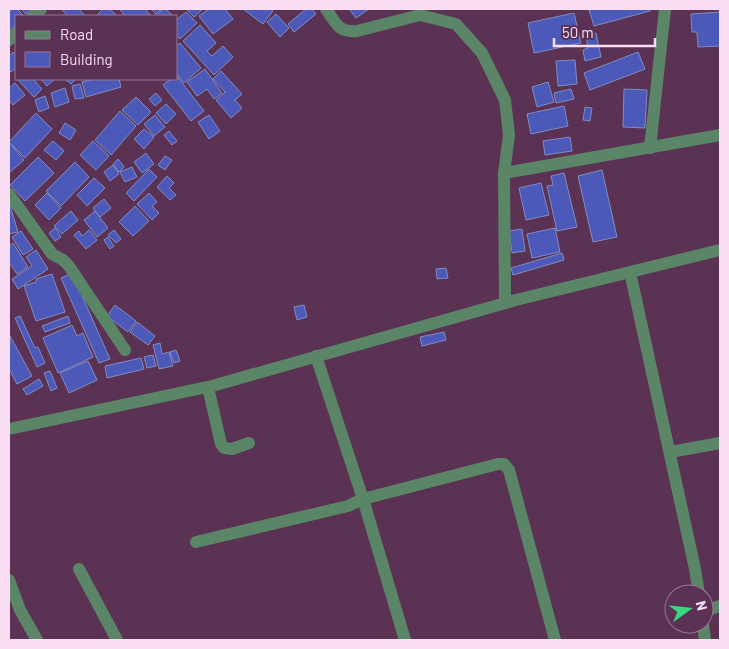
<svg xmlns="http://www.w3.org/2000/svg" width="729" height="649" font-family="Barlow,sans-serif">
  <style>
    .building { fill: #4c59b9; stroke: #818dc2 }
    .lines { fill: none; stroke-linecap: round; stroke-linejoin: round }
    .minor { stroke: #5a8667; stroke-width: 12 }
  </style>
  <rect width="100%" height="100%" fill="#5b3154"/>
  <g class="building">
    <path d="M13 9H17L24 16H16V25L9 32V12Z"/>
    <path d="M21 9H32L26 14Z"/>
    <path d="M61 9H79L85 16H68Z"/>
    <path d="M103 9H110L117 16H96Z"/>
    <path d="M119 9H145L151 16H126Z"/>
    <path d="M151 9H162L156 14Z"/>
    <path d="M164 9H166L173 16H158L157 15Z"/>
    <path d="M186 9H203L194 17Z"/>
    <path d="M209 9H225L233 19 213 34 199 16Z"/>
    <path d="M243 9H270L273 11 263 24Z"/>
    <path d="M306 9H312L316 14 294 32 288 24Z"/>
    <path d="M349 9H369L356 18Z"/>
    <path d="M594 9H650V11L594 26 589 10Z"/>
    <path d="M186 12 197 23 180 39 176 35V20Z"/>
    <path d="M720 12V46L698 47 697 32H692L691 14Z"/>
    <path d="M574 13 581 43 534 53 528 23Z"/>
    <path d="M276 14 289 28 280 37 267 22Z"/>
    <path d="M200 25 216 43 207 51 212 56 223 46 233 57 214 75 183 41Z"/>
    <path d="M596 33 601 57 585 61 583 50 588 48 586 35Z"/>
    <path d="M180 43 201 68 184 83 176 73V46Z"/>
    <path d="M13 52 16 55V68L11 72 9 69V56Z"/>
    <path d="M638 52 645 69 590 90 584 73Z"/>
    <path d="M575 60 577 84 558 86 556 61Z"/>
    <path d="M205 69 222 93 214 99 207 89 197 96 187 82Z"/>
    <path d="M221 71 242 94 235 100 242 108 231 118 216 100 225 92 213 79Z"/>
    <path d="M176 75 204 111 191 121 163 85 171 79H176Z"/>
    <path d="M17 79H33L42 89 34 97Z"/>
    <path d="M41 79H55L47 86Z"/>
    <path d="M65 79H76L71 84Z"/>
    <path d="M94 79H119L121 87 86 97 82 82Z"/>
    <path d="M548 82 554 102 537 107 532 87Z"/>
    <path d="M15 83 25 95 13 105 9 100V88Z"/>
    <path d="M80 84 84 98 75 99 72 86Z"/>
    <path d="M65 88 69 102 55 107 51 93Z"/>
    <path d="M571 89 574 99 556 103 554 93Z"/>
    <path d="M624 89 647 90 645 128 623 127Z"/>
    <path d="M156 93 162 100 155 106 149 99Z"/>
    <path d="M45 96 49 108 39 112 35 100Z"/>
    <path d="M136 97 151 112 138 125 122 110Z"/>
    <path d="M166 104 176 114 166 124 156 113Z"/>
    <path d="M564 106 568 126 531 134 527 114Z"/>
    <path d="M585 107 592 108 590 121 583 120Z"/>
    <path d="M120 111 136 126 111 155 95 140Z"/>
    <path d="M36 113 52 129 25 158 9 142Z"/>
    <path d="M155 115 165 127 154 136 144 124Z"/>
    <path d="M209 115 220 131 209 139 198 122Z"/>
    <path d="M65 123 76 130 70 140 59 133Z"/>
    <path d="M144 129 154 137 144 149 134 139Z"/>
    <path d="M169 131 177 141 172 145 164 135Z"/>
    <path d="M570 137 572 151 545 155 543 141Z"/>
    <path d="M53 141 64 151 56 160 44 150Z"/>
    <path d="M93 141 109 156 96 170 80 155Z"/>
    <path d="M9 142 24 160 9 173Z"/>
    <path d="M146 153 154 164 142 173 134 162Z"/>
    <path d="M165 156 172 160 165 170 158 165Z"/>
    <path d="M38 157 54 173 25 201 10 185Z"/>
    <path d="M118 159 124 167 119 172 113 164Z"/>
    <path d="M75 162 89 177 61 206 46 191Z"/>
    <path d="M113 165 119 174 110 181 104 172Z"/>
    <path d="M132 167 137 177 125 182 120 172Z"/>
    <path d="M149 169 157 177 134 201 126 193Z"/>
    <path d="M602 170 617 237 593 242 578 176Z"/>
    <path d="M564 173 577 227 557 231 547 186 553 185 551 176Z"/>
    <path d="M167 176 174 183 169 188 176 195 170 200 157 187Z"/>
    <path d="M94 178 105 188 87 206 77 195Z"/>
    <path d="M541 183 549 215 526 220 519 188Z"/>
    <path d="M47 193 61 208 49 220 35 205Z"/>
    <path d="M149 193 157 202 152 206 159 213 152 220 137 204Z"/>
    <path d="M104 199 111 208 100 217 93 208Z"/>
    <path d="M9 202 18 232 9 234Z"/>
    <path d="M135 206 149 221 133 236 119 222Z"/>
    <path d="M71 211 78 220 62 234 54 226Z"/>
    <path d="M95 211 108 228 97 237 84 220Z"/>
    <path d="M55 228 61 237 55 241 49 233Z"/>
    <path d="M555 228 560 252 532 258 527 234Z"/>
    <path d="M522 229 525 251 512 253 509 231Z"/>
    <path d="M89 230 97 240 86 249 74 235 79 231 82 236Z"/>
    <path d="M114 230 121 239 116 243 108 235Z"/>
    <path d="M21 231 33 249 23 255 12 237Z"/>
    <path d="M108 237 114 246 110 249 104 240Z"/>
    <path d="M13 243 28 267 17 274 9 262V246Z"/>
    <path d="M36 250 48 269 18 289 12 279 32 266 26 257Z"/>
    <path d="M562 253 564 260 513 275 511 268Z"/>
    <path d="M446 268 448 278 437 279 436 269Z"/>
    <path d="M72 273 110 359 99 363 61 278Z"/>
    <path d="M52 274 65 312 36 321 24 286 36 282V279Z"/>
    <path d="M115 305 136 321 128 332 107 316Z"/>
    <path d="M304 305 307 317 297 320 294 307Z"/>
    <path d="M20 316 35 348 38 347 45 363 37 367 15 318Z"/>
    <path d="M68 316 70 323 45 332 42 326Z"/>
    <path d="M137 322 155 336 148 345 130 332Z"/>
    <path d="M72 325 77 336 83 333 93 357 58 373 43 338Z"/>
    <path d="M444 332 446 340 422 346 420 337Z"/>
    <path d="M10 336 32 376 17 384 9 369Z"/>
    <path d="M160 343 162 354 169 352 173 366 159 369 153 345Z"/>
    <path d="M176 350 180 361 174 363 170 352Z"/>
    <path d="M153 355 156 366 147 368 144 357Z"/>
    <path d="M141 358 144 369 107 378 105 366Z"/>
    <path d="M88 361 97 380 69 393 60 373Z"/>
    <path d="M50 371 57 388 51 391 44 373Z"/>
    <path d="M39 379 43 386 27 395 23 389Z"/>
  </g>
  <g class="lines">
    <g class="minor">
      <path d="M326 9C336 23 338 33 357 31L420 15 456 24 482 53 505 100 509 135 504 173 505 303"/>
      <path d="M33 16 41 9"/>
      <path d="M9 40 16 32"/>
      <path d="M650 148 665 9"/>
      <path d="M504 173 720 135"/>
      <path d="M9 194 52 254 63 260 69 266 125 350"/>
      <path d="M630 272 695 569 699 594"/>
      <path d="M316 356 363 499 405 640"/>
      <path d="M208 387 221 444 224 448 232 449 249 443"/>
      <path d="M9 429 212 386 516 300 720 250"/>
      <path d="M670 452 720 443"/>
      <path d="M196 542 348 506 363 499 498 464H504L509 470 555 640"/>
      <path d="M79 569 117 640"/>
      <path d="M9 580 20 610 37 640"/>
      <path d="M704 611 720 606"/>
      <path d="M703 624 705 640"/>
    </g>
  </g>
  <rect width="729" height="649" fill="none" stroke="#f9def3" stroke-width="20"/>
  <rect x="15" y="15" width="162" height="65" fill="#5b3154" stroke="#9a7694"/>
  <rect x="25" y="31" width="25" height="8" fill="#5a8667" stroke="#9a7694"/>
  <text x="60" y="40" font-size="15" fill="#f9def3">Road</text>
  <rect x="25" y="52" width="25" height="15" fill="#4c59b9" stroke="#9a7694"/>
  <text x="60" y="65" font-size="15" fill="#f9def3">Building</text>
  <g transform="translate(689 609) rotate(75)"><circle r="24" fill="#5b3154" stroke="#9a7694"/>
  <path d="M0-4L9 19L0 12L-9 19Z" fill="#38d880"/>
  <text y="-8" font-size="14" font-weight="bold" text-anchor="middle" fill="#f9def3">N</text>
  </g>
  <path d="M554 38v8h101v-8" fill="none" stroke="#f9def3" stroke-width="2.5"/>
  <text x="562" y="38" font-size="15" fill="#f9def3" stroke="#5b3154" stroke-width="4" paint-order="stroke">50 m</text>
</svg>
